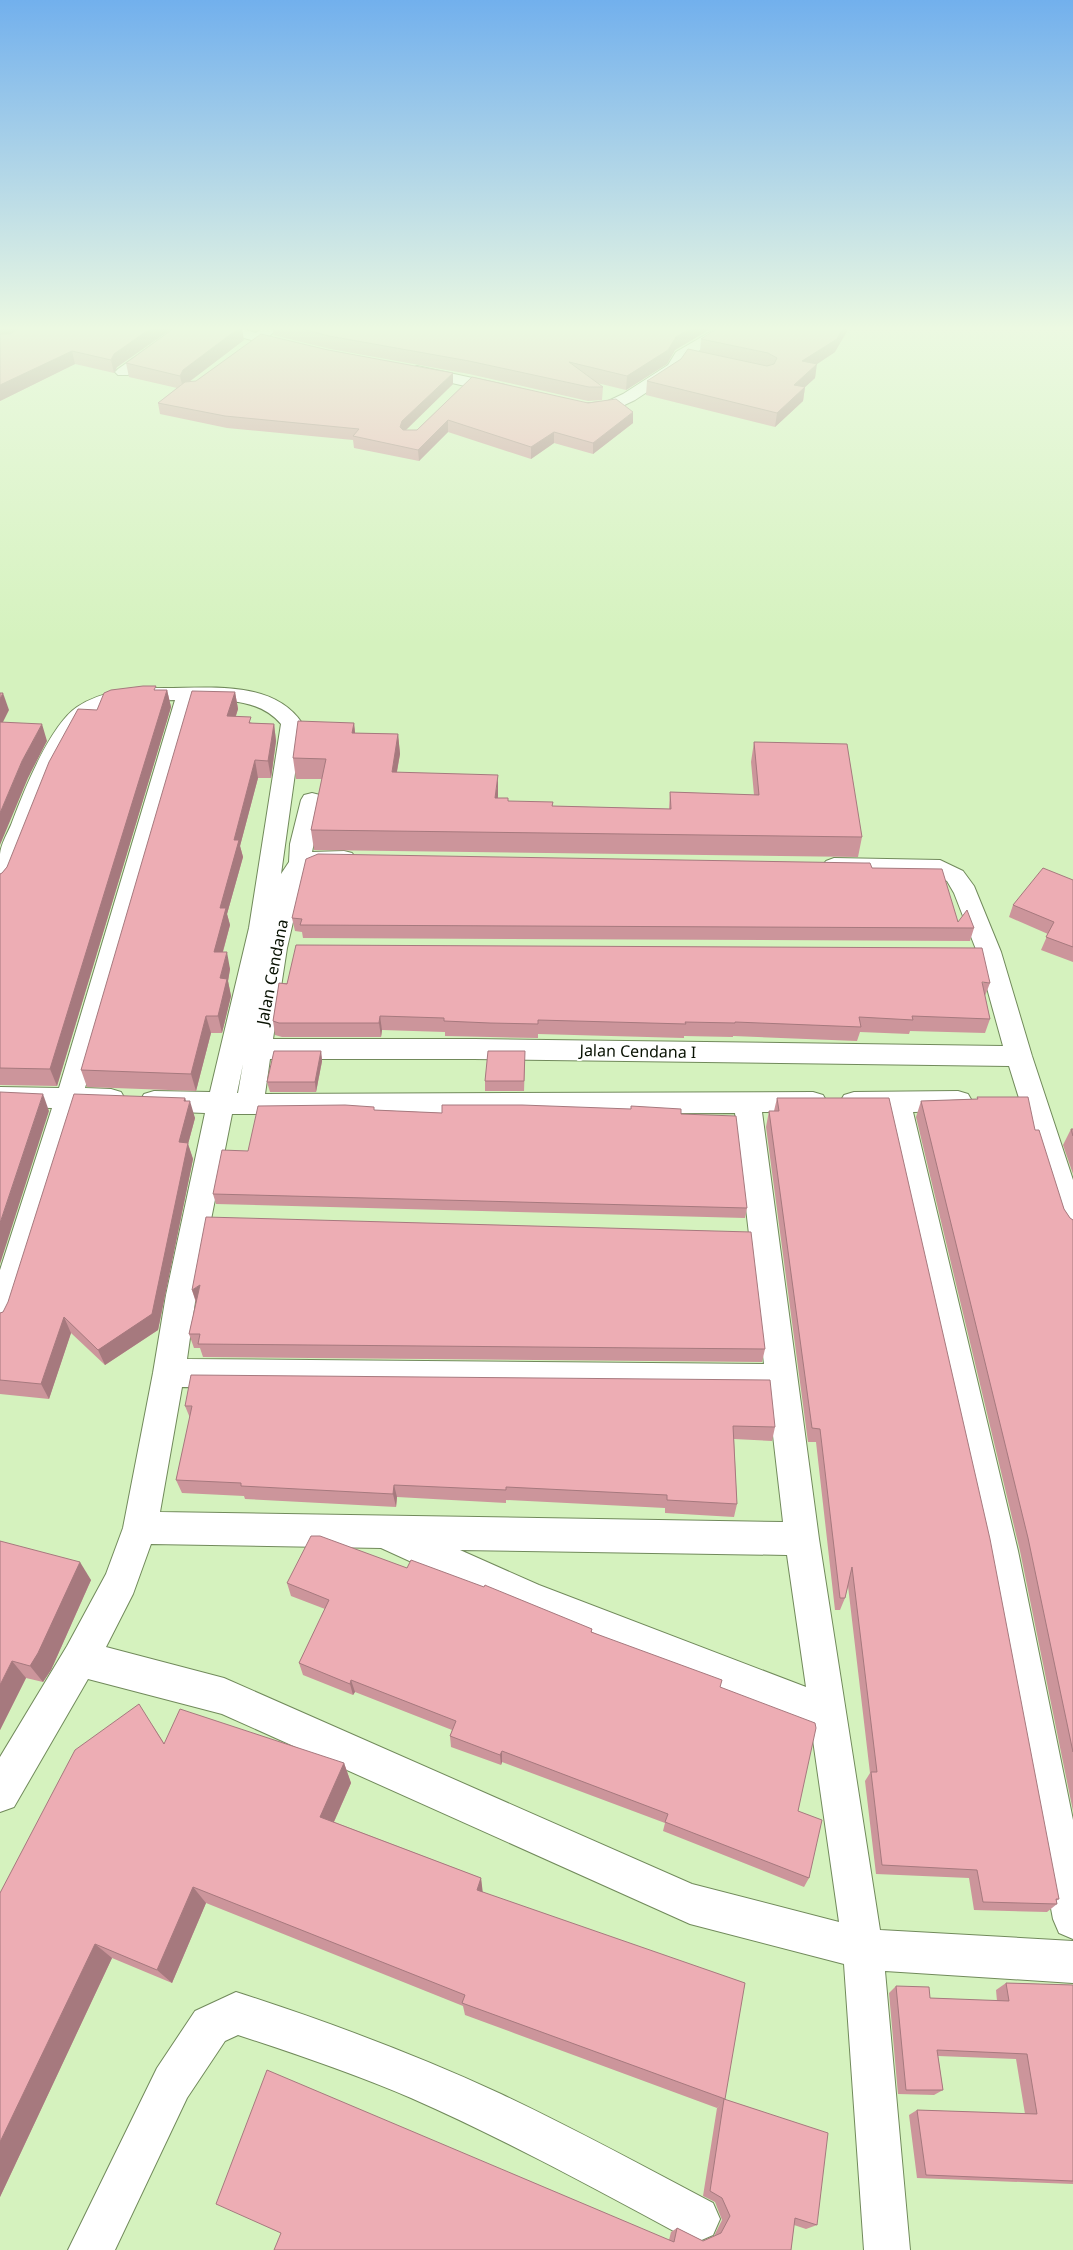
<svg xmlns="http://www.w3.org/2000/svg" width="1073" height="2250" font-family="'Noto Sans',sans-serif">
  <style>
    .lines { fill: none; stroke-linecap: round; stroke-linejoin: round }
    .street-casing { stroke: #718a5b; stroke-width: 2 }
    .street { fill: #fff; fill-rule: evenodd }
    .wall { fill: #cc959b }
    .shaded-wall { fill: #a6797e }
    .building { fill: #edadb4; stroke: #a6797e }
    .labels { text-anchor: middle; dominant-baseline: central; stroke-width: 4; stroke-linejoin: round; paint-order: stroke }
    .street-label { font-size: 16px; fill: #081102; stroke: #fff }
  </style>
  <rect width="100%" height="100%" fill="#d5f2be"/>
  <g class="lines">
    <g class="street-casing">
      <g id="street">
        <path d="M176 328H193L128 375H118L115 372 118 369Z"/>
        <path d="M216 328H241L256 333 262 328H278L264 341 259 342 218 331Z"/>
        <path d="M717 328H736L687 358 679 371 635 400 616 409 599 413 577 410 575 407 577 404 606 402 623 394 668 365 676 352Z"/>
        <path d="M417 366 505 385 510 387 513 390 510 393 505 395 412 374 409 371 412 368Z"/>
        <path d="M165 688C210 688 273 680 302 723L281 874 289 862 290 844 301 800 304 795 312 793 320 795 323 800 312 852 344 851 352 853 356 858 352 863C335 868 318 860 304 874L287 948 273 1039H474L1003 1046 977 952 954 893 947 881 936 875 834 874 826 871 822 866 826 861 834 858 940 860 963 871 974 886 1001 952 1032 1056 1073 1180V1236L1063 1232 1058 1224 1009 1066 474 1059H270L265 1094 813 1092 823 1095 827 1102 823 1109 813 1112H762L819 1539 880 1930 1073 1941V1983L885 1971 910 2250H864L844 1964 690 1924 222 1714 88 1679 14 1807 0 1812V1757L67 1646 106 1574 123 1528 153 1373 166 1295 205 1113 154 1111 144 1108 140 1101 144 1094 154 1091 210 1092 249 928 281 724C260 699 226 700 196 700L85 1088 111 1089 121 1092 125 1099 121 1106 111 1109H79L15 1317 11 1326 0 1330V1270L52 1108 0 1107V1087L59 1088 175 700 137 701 115 705 100 711 82 723 53 778 12 884 8 889 0 892C0 880 0 866 0 854 1 844 7 834 11 825 23 793 49 726 77 707 102 690 135 688 165 688ZM243 1064 238 1093H237ZM735 1113 764 1364 187 1359 196 1295 232 1114ZM182 1387 768 1392 783 1522 160 1512ZM151 1544 381 1548 519 1611 811 1726 839 1922 692 1884 224 1678 106 1647 133 1594ZM460 1550 787 1555 806 1687 539 1585Z"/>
        <path d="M958 1091 968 1094 972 1101 968 1108 958 1111 913 1112 1018 1551 1073 1820V1939L1059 1933 1053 1919 984 1551 886 1112H854L844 1109 840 1102 844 1095 854 1092Z"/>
        <path d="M236 1992C326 2021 415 2054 501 2094 573 2128 643 2166 713 2203L720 2219 713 2235 697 2242 681 2235C592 2187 504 2139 411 2098 355 2074 296 2054 238 2035L225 2041 187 2098 115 2250H68L157 2068 195 2011Z"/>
      </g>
    </g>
    <use href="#street" class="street"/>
  </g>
  <g class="wall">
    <path d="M0 328H20L10 334 173 328 117 367 114 373 75 364 0 401Z"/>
    <path d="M248 328H259L256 331Z"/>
    <path d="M273 328H712L675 350 667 364 626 390 597 383 603 387 602 400 588 401 469 374 330 349 273 335Z"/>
    <path d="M701 339 835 352 816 364 815 378 805 387 803 401 775 427 646 395 647 381 700 351Z"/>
    <path d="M244 340 189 382 453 384 405 430H417L472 377 633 423 593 454 554 443 531 459 448 432 419 461 354 448 353 440 227 428 160 414 158 403 177 388 129 377 126 363Z"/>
    <path d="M157 690H167L171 707 57 1086 0 1085V874L2 873 7 867 97 710Z"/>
    <path d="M235 692 238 709 236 716 252 723 274 724 276 741 271 778H258L240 846 243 857 227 914 230 925 223 952 230 969 228 981 231 996 222 1033H211L196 1091 87 1087 81 1070Z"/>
    <path d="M354 723 355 733 398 734 400 754 397 772 498 795V798L508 801 553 806 669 809 670 792 754 795 751 762 754 742 862 837 858 857 314 850 311 830 322 779H296L293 758Z"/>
    <path d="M872 868 958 922 974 928 970 941 303 938 302 932 295 931 292 918Z"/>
    <path d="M1073 880V962L1041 950 1048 934 1009 917 1013 905Z"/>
    <path d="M279 983H990L985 996 990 1019 985 1033 910 1031 909 1034 860 1032 857 1041 733 1036V1037L684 1036V1038L538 1034V1038L490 1037 445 1036V1032L382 1030 381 1037H282L275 1035 273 1021Z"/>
    <path d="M321 1051 322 1061 316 1092H270L267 1082Z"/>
    <path d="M525 1062 524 1091H485V1081Z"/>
    <path d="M977 1097 1035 1130 1064 1209 1070 1218 1073 1220V1811L1020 1551 916 1117 921 1101 977 1099Z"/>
    <path d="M185 1098 186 1101 195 1118 188 1144 193 1159 158 1330 105 1365 71 1333 49 1399 0 1394V1313L3 1312Z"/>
    <path d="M777 1098 1059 1899 1056 1901 1057 1904 1047 1912 974 1910 969 1878 876 1874 865 1781 870 1773 848 1586 845 1598 840 1610H835L816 1442H808L766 1127 769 1111H774Z"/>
    <path d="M374 1107V1110L442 1113 681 1114 747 1208 745 1218 216 1204 213 1194 248 1151Z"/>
    <path d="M1071 1129H1073V1174L1063 1145Z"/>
    <path d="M192 1290 765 1349 762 1362 203 1357 200 1348H194L189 1334 196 1303Z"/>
    <path d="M185 1406 775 1427 772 1441 734 1439 737 1504 734 1517 665 1513V1508L506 1500V1503L397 1497 396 1507 245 1499 244 1496 182 1493 176 1480 190 1418Z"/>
    <path d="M0 1541 91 1580 51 1670 43 1682 26 1678 0 1730Z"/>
    <path d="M407 1568 592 1629V1632L720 1687 798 1811 809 1878 804 1887 663 1831 665 1823 502 1762 501 1765 451 1747 450 1736 452 1730 355 1692 353 1695 303 1675 299 1663 325 1609 291 1596 287 1583Z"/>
    <path d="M153 1726 164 1743 344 1763 351 1783 334 1822 481 1878 482 1892 725 2099 717 2108 465 2015 463 2006 206 1903 172 1983 112 1958 0 2197V1893Z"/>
    <path d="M1006 1983 1073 1985V2184L917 2178 909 2115 917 2110 1025 2114 1016 2059 938 2056 943 2090 934 2095 898 2094 889 1993 896 1986 930 1998 997 2001 996 1990Z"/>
    <path d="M724 2099 817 2225 806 2229 794 2225 791 2250H274L669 2240 671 2232 677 2228 703 2241 714 2236 722 2220 715 2202 703 2196 717 2108Z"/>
  </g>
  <g class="shaded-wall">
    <path d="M0 328H20L2 338 0 343Z"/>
    <path d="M151 328H173L117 367 114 373 111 360 114 354Z"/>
    <path d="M239 328H242L244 340 186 384 183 389 180 376 183 370Z"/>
    <path d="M691 328H712L675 350 667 364 626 390 627 376 676 337Z"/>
    <path d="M843 328H849L835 352 801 375 802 361Z"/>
    <path d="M72 351 75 364 0 401V385Z"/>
    <path d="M817 364 815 378 792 399 794 385Z"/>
    <path d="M453 373V384L403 433 400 427 402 421Z"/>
    <path d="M805 387 803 401 775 427 777 413Z"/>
    <path d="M633 412V423L593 454V443Z"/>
    <path d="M448 420V432L419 461 418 450Z"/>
    <path d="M554 432V443L531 459V447Z"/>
    <path d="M167 690 171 707 57 1086 50 1069Z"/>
    <path d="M235 692 238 709 230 733 227 716Z"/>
    <path d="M3 693 9 710 0 728V699Z"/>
    <path d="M354 723 356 743 352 733Z"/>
    <path d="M42 724 47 741 28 778 0 845V813L22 761Z"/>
    <path d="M274 724 276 741 271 778 268 761Z"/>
    <path d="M398 734 400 754 393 792 392 772Z"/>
    <path d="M255 760 258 778 240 846 243 857 227 914 230 925 218 969 214 952 220 908 234 840Z"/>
    <path d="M498 775V795L496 818 495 798Z"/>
    <path d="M227 952 230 969 228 981 231 996 222 1033 218 1016 220 978Z"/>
    <path d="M206 1016 211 1033 196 1091 191 1074Z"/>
    <path d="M380 1016 382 1030 381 1037 379 1023Z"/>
    <path d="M321 1051 322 1061 316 1092 315 1082Z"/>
    <path d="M43 1094 49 1111 0 1264V1223Z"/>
    <path d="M185 1098 188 1109 190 1101 195 1118 188 1144 193 1159 158 1330 105 1365 98 1350Z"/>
    <path d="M200 1285 197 1304 192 1290Z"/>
    <path d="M64 1317 71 1333 49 1399 41 1384Z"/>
    <path d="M394 1485 397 1497 396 1507 393 1494Z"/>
    <path d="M80 1562 91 1580 51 1670 43 1682 30 1666Z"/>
    <path d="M12 1661 26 1678 0 1730V1685Z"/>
    <path d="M351 1680 355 1692 353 1695 350 1684Z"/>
    <path d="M502 1751V1762L501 1765 500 1755Z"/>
    <path d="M344 1763 351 1783 328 1835 320 1817Z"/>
    <path d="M481 1878 483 1894 477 1890Z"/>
    <path d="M193 1887 206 1903 172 1983 157 1970Z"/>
    <path d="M95 1944 112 1958 0 2197V2142Z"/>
  </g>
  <g class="building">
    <path d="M20 328H151L114 354 111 360 72 351 0 385V334H10Z"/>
    <path d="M174 328H239L183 370 180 376 126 363Z"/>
    <path d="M299 328H691L676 337 668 350 627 376 569 362 603 387H589L469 361 329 336Z"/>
    <path d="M718 328 791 329 843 328 837 339 802 361 817 364 794 385 805 387 777 413 647 381 681 359 688 349 767 366 774 364 777 358 768 353 701 339Z"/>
    <path d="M261 334 328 350 453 373 402 421 400 427 403 430H417L472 377 588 403 616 399 633 412 593 443 554 432 531 447 448 420 418 450 353 436 359 429 225 416 158 403 185 382 196 381Z"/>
    <path d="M143 686H156L154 690H167L50 1069 0 1068V874L2 873 7 867 49 762 78 709 97 710 104 693 111 690Z"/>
    <path d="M192 691 235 692 227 716 251 717 249 723 274 724 268 761 255 760 234 840H239L220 908H226L214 952H227L220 978 227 979 218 1016H206L191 1074 81 1070Z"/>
    <path d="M0 693H3L0 699Z"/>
    <path d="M298 721 354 723 352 733 398 734 392 772 498 775 495 798H508V801L553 802 552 806 671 809 670 792 759 795 754 742 847 744 862 837 311 830 326 759 293 758Z"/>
    <path d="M0 722 42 724 22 761 0 813Z"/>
    <path d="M318 854 864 863H870L872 868 942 869 958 922 967 910 974 928 300 925 302 919 292 918 306 859Z"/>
    <path d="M1043 868 1073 880V947L1046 937 1054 922 1013 905Z"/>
    <path d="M296 945 982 948 990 983 982 982 990 1019 912 1016 913 1020 859 1017 861 1027 735 1022V1023L685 1022 686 1024 538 1020V1024L490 1023 444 1021V1018L380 1016 379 1023H279L273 1021 279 983 287 984Z"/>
    <path d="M274 1051H321L315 1082H267Z"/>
    <path d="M488 1051H525L524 1081H485Z"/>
    <path d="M0 1092 43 1094 0 1223Z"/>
    <path d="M74 1094 185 1098 184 1101H190L179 1142 188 1143 152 1314 98 1350 64 1317 41 1384 0 1380V1313L3 1312 8 1302Z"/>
    <path d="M977 1097H1028L1035 1130H1039L1064 1209 1070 1218 1073 1220V1752L1028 1538 921 1101 978 1099Z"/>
    <path d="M777 1098H889L990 1539 1059 1899H1056L1057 1904 983 1902 977 1870 882 1865 871 1772H877L852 1567 845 1598H840L820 1429 812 1428 769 1111H779Z"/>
    <path d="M345 1105 374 1107V1110L442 1113V1105H522L631 1109V1106L681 1109V1114L736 1116 747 1208 213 1194 222 1150 248 1151 258 1106Z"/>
    <path d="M1071 1129H1073V1136Z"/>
    <path d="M206 1217 751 1232 765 1349 198 1344 200 1334H189L200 1285 192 1290Z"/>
    <path d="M191 1375 770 1380 775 1427 733 1426 737 1504 667 1500V1495L506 1487V1490L394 1485 393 1494 241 1486V1483L176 1480 192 1406H185Z"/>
    <path d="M311 1536H320L407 1568 411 1560 484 1587 485 1585 487 1586 592 1629 591 1632 722 1680 720 1687 815 1723 816 1728 798 1811 822 1820 809 1878 665 1822 668 1814 502 1751 500 1755 450 1736 456 1721 351 1680 350 1684 299 1663 329 1600 287 1583Z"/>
    <path d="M0 1541 80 1562 38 1653 30 1666 12 1661 0 1685Z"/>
    <path d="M139 1704 164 1744 180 1709 344 1763 320 1817 481 1878 477 1890 745 1983 725 2099 462 2003 465 1995 193 1887 157 1970 95 1944 0 2142V1893L75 1750Z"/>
    <path d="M1006 1983 1073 1985V2181L926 2175 917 2110 1037 2114 1027 2054 937 2050 943 2090H906L896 1986 929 1987 930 1998 1009 2001Z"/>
    <path d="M267 2070 674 2242 677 2228 703 2241 721 2233 730 2216 722 2198 710 2191 724 2099 828 2133 817 2225 795 2218 791 2250H274L281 2233 216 2204Z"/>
  </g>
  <linearGradient id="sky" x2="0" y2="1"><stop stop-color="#72b0ed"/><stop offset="0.51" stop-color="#ecf9e2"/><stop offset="1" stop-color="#ecf9e2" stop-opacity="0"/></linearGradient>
  <rect width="1073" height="644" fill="url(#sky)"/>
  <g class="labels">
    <g class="street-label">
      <text transform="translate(272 972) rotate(-79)">Jalan Cendana</text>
      <text transform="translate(638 1051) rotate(1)">Jalan Cendana I</text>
    </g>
  </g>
</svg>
